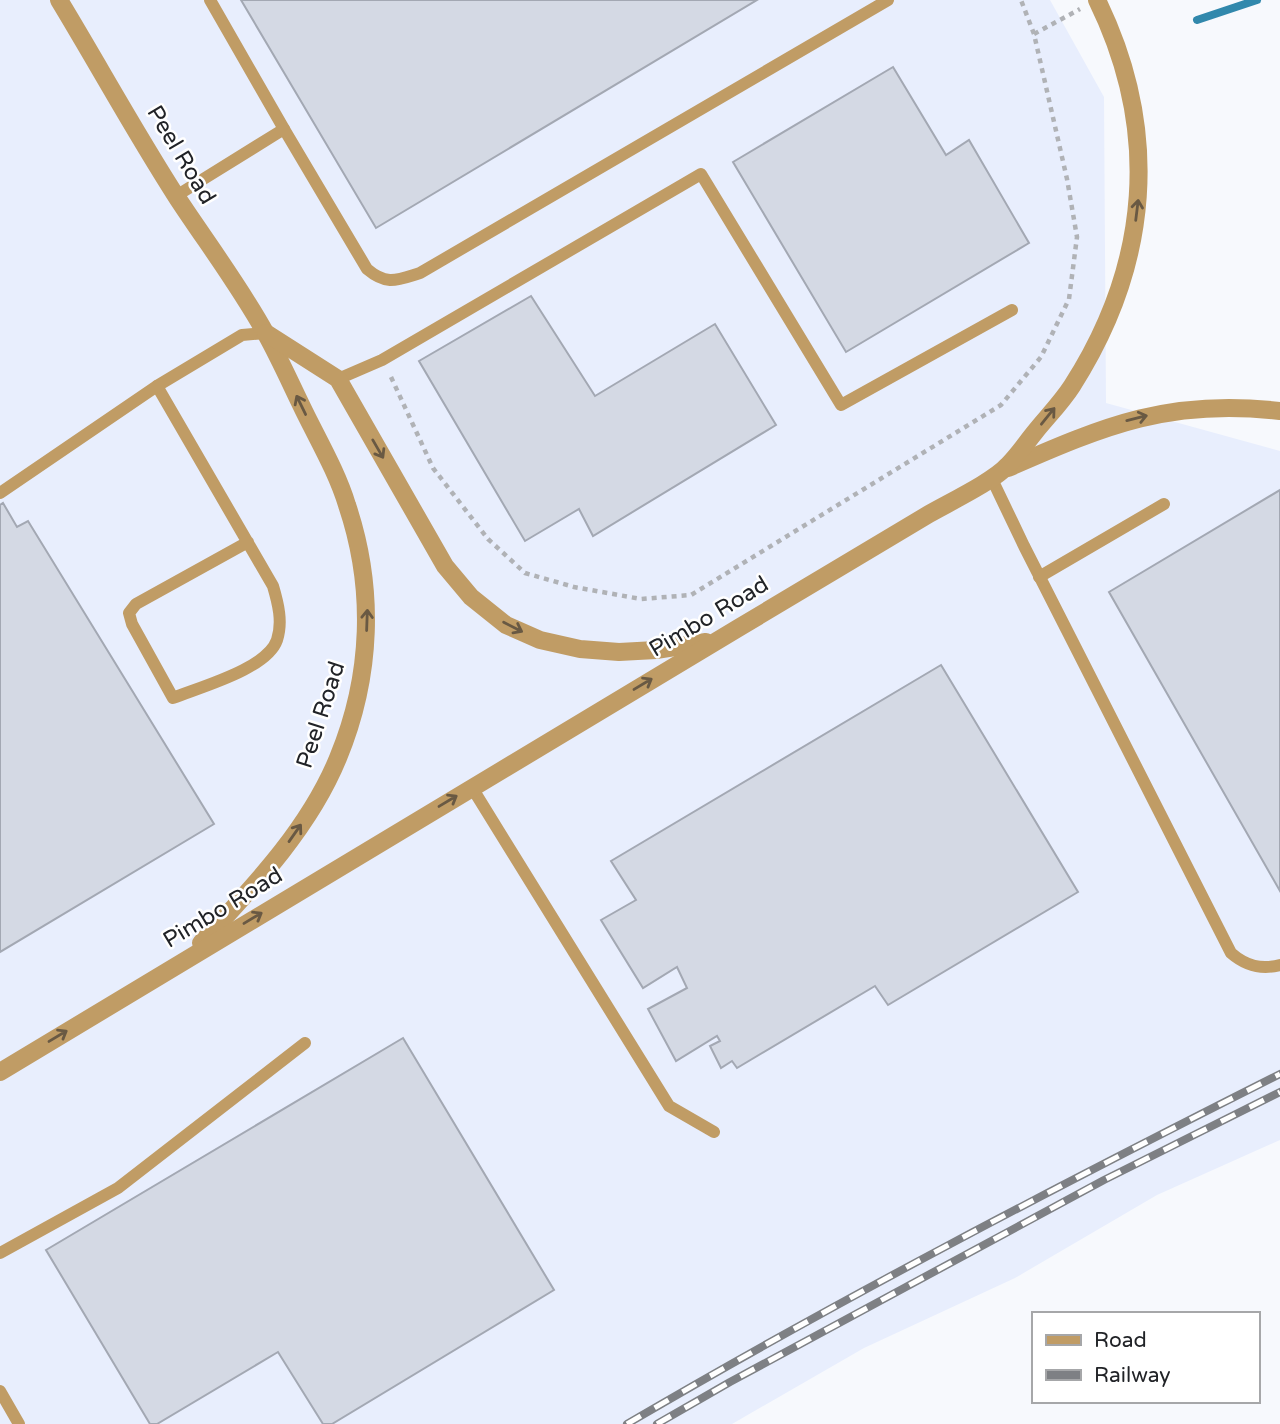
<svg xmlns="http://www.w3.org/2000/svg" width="1280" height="1424" font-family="'Varela Round',sans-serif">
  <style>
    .built { fill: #e8eefd }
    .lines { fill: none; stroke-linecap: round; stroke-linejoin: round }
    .stream { stroke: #3188ac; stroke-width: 8 }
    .building { fill: #d4d9e4; stroke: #a3a8b3; stroke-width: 2 }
    .path { stroke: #b0b2b6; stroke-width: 4.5; stroke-dasharray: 5 5; stroke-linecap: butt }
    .service { stroke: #c09c65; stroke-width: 12 }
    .tertiary { stroke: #c09c65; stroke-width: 18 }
    .rail-casing { stroke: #7e8084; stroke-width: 8 }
    .rail { stroke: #fff; stroke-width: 5; stroke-dasharray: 16; stroke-linecap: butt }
    .oneway { stroke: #695943 }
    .labels { text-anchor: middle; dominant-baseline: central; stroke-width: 5; stroke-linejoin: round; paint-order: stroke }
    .street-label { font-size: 23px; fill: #212327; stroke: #fff }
  </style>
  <rect width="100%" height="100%" fill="#f7f9fd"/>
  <path class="built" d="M0 0H1050L1104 97 1106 403 1280 451V1140L1157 1195 1015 1278 864 1348 732 1424H0Z"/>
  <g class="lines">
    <path class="stream" d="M1197 20 1257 0"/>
  </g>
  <g class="building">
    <path d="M241 0H757L376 228Z"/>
    <path d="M893 67 946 155 969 140 1029 243 846 352 733 162Z"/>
    <path d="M531 296 595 396 715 324 776 425 593 536 579 509 525 541 419 361Z"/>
    <path d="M1280 490V891L1109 592Z"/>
    <path d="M3 503 17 527 28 521 214 824 0 952V505Z"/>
    <path d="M941 665 1078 892 888 1005 875 986 737 1068 732 1061 721 1068 710 1046 720 1041 717 1036 676 1061 648 1009 687 988 677 967 643 988 601 920 636 900 611 861Z"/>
    <path d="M403 1038 554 1290 332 1424H323L278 1352 157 1424H150L46 1250Z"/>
  </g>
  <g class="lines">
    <g class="path">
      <path d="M1034 34 1080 9"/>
      <path d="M391 377 433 468 488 539 525 573 574 587 641 599 691 595 1001 405 1041 357 1069 299 1077 237 1067 179 1034 34 1021 0"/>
    </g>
    <g class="service">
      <path d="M210 0 284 129"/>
      <path d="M176 196 284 129 367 269C387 286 397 280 420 273L888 0"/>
      <path d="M338 379 382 360 701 174 841 405 1012 310"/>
      <path d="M157 386 273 586C278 603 283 622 277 640 267 669 200 687 173 698L132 624 129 613 136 604 248 542"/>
      <path d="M991 477 1024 546 1231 953C1246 966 1261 970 1280 965"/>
      <path d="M0 493 157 386 242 335 266 333"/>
      <path d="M1039 577 1164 504"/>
      <path d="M471 786 669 1106 714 1132"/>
      <path d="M0 1253 118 1188 305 1043"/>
      <path d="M0 1391 19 1424"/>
    </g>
    <g class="tertiary">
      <path d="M59 0C99 66 136 134 178 199 207 243 241 288 266 334 281 361 293 389 307 417 321 445 338 475 347 505 375 588 372 676 338 758 309 829 253 887 201 943"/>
      <path d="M266 333 338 379 445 566 471 597 506 625 540 640 580 649 619 652 656 650 706 642"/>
      <path d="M1008 468C1106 425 1171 398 1280 411"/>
      <path d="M0 1072C246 922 493 774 740 627 803 589 866 552 929 514 950 502 994 481 1008 465 1018 455 1026 443 1035 432 1047 417 1061 403 1072 386 1150 264 1161 131 1097 0"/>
    </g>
    <g class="rail-casing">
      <g id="rail">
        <path d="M627 1424C840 1299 1060 1185 1280 1074"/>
        <path d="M657 1424 730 1382 1104 1180 1280 1092"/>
      </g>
    </g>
    <use href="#rail" class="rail"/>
  </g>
  <defs><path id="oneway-shaft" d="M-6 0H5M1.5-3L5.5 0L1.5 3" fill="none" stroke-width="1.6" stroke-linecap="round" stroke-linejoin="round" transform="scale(1.75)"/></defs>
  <g class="oneway">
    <use href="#oneway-shaft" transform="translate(1137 210) rotate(-83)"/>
    <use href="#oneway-shaft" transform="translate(301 405) rotate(-116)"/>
    <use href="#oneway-shaft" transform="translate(1048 416) rotate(-51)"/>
    <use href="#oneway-shaft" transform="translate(1137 418) rotate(-14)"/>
    <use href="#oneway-shaft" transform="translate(378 449) rotate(60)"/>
    <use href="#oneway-shaft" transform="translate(367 620) rotate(-88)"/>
    <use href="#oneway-shaft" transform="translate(513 627) rotate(27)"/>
    <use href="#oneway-shaft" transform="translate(643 684) rotate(-31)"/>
    <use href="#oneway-shaft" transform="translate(448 801) rotate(-31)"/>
    <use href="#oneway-shaft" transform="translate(295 833) rotate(-55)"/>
    <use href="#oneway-shaft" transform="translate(253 918) rotate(-31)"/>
    <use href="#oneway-shaft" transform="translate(58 1036) rotate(-31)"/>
  </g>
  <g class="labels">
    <g class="street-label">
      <text transform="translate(181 155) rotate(59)">Peel Road</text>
      <text transform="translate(709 617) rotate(-31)">Pimbo Road</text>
      <text transform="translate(321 715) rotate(-72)">Peel Road</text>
      <text transform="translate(223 908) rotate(-31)">Pimbo Road</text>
    </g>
  </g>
  <rect x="1032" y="1312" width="228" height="91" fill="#ffffff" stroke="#a6a7a9" stroke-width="2"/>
  <rect x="1046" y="1335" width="35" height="10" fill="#c09c65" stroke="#a6a7a9" stroke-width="2"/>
  <text x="1094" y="1347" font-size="21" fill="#212327">Road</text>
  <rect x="1046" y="1370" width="35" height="10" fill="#7e8084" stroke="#a6a7a9" stroke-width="2"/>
  <text x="1094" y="1382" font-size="21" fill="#212327">Railway</text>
</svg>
